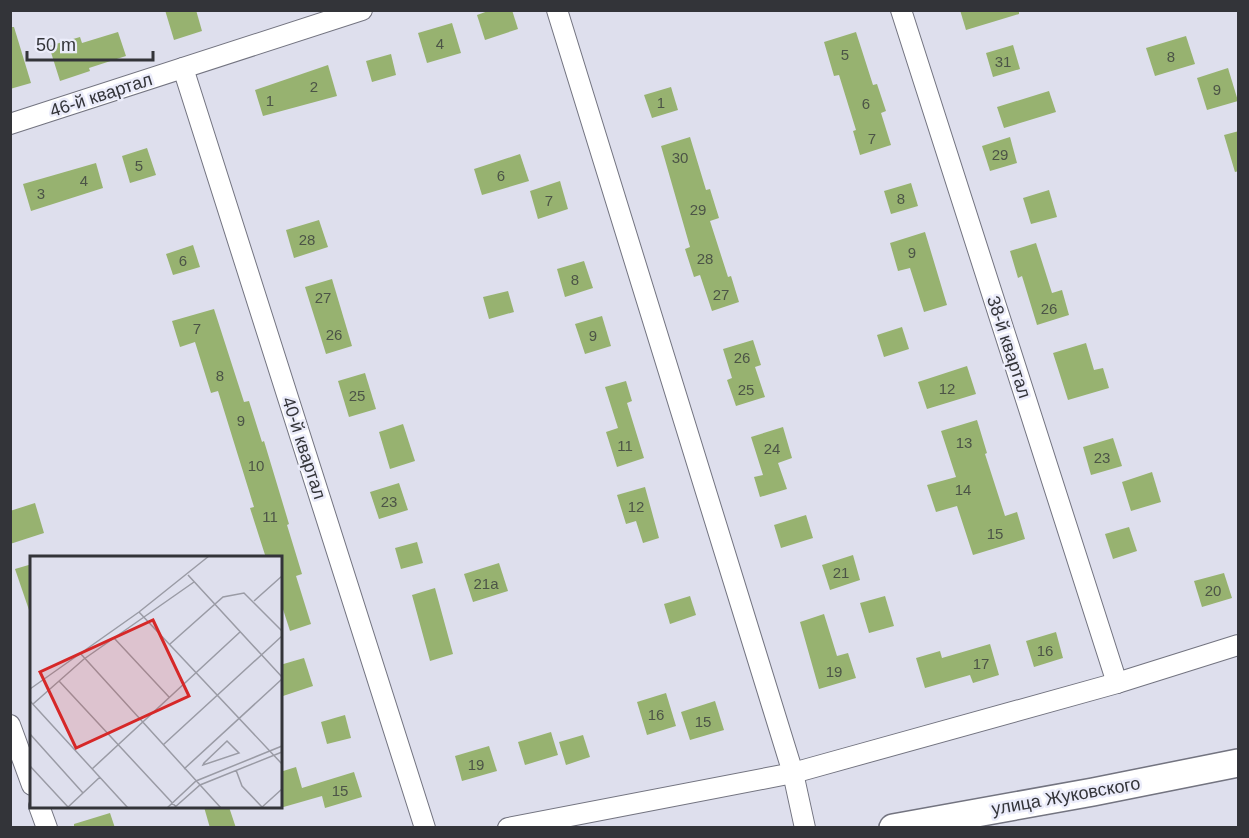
<svg xmlns="http://www.w3.org/2000/svg" width="1249" height="838" font-family="Helvetica,sans-serif">
  <style>
    .building { fill: #97b270 }
    .lines { fill: none; stroke-linecap: round; stroke-linejoin: round }
    .street-casing { stroke: #737480; stroke-width: 22 }
    .secondary-casing { stroke: #737480; stroke-width: 30 }
    .street { stroke: #fff; stroke-width: 20 }
    .secondary { stroke: #fff; stroke-width: 27 }
    .labels { text-anchor: middle; dominant-baseline: central; stroke-width: 5; stroke-linejoin: round; paint-order: stroke }
    .number-label { font-size: 15px; fill: #4c5447 }
    .street-label { font-size: 18px; fill: #333439; stroke: #ebecfa }
    .inset-road { fill: none; stroke: #9a9ba5; stroke-width: 1.5 }
    .view { fill: #d62828; fill-opacity: 0.15; stroke: #d62828; stroke-width: 3 }
    .inset-edge { fill: none; stroke: #333439; stroke-width: 3 }
  </style>
  <rect width="100%" height="100%" fill="#dedfed"/>
  <g class="building">
    <path d="M165 10H196L202 31 174 40Z"/>
    <path d="M491 10H512L518 29 485 40 477 15Z"/>
    <path d="M960 10H1019V14L966 30Z"/>
    <path d="M452 23 461 53 427 63 418 33Z"/>
    <path d="M10 27H14L31 83 10 89Z"/>
    <path d="M118 32 126 56 89 68 90 71 60 81 49 46 80 37 82 43Z"/>
    <path d="M856 32 873 85 877 84 886 111 881 113 891 145 860 155 853 131 856 130 839 75 834 76 824 42Z"/>
    <path d="M1186 36 1195 64 1155 76 1146 48Z"/>
    <path d="M1013 45 1020 69 993 77 986 53Z"/>
    <path d="M391 54 396 75 372 82 366 61Z"/>
    <path d="M328 65 337 96 263 116 255 90Z"/>
    <path d="M1228 68 1238 101 1207 110 1197 78Z"/>
    <path d="M671 87 678 110 652 118 644 95Z"/>
    <path d="M1049 91 1056 112 1004 128 997 107Z"/>
    <path d="M1239 131V171L1235 172 1224 135Z"/>
    <path d="M690 137 706 190 710 189 719 218 710 221 728 277 731 276 739 302 712 311 700 275 694 277 685 249 690 247 661 146Z"/>
    <path d="M1010 137 1017 163 990 171 982 146Z"/>
    <path d="M147 148 156 175 130 183 122 156Z"/>
    <path d="M520 154 529 181 482 195 474 169Z"/>
    <path d="M96 163 103 188 31 211 23 184Z"/>
    <path d="M560 181 568 209 538 219 530 191Z"/>
    <path d="M911 183 918 206 891 214 884 191Z"/>
    <path d="M1049 190 1057 217 1031 224 1023 198Z"/>
    <path d="M319 220 328 247 294 258 286 230Z"/>
    <path d="M925 232 947 305 924 312 910 268 898 271 890 243Z"/>
    <path d="M1036 243 1052 293 1062 290 1069 315 1037 325 1022 276 1018 278 1010 251Z"/>
    <path d="M193 245 200 267 173 275 166 254Z"/>
    <path d="M584 261 593 288 565 297 557 269Z"/>
    <path d="M332 279 352 346 326 354 305 287Z"/>
    <path d="M508 291 514 312 489 319 483 297Z"/>
    <path d="M214 309 244 402 249 401 262 442 264 441 289 524 287 525 302 574 296 576 311 624 290 631 280 600V558H266L250 508 254 507 218 391 211 393 195 342 180 347 172 321Z"/>
    <path d="M602 316 611 346 585 354 575 324Z"/>
    <path d="M902 327 909 349 884 357 877 335Z"/>
    <path d="M753 340 761 365 755 367 765 397 736 406 727 380 732 378 723 349Z"/>
    <path d="M1086 343 1094 370 1103 368 1109 388 1068 400 1053 353Z"/>
    <path d="M967 366 976 394 927 409 918 382Z"/>
    <path d="M365 373 376 409 349 417 338 381Z"/>
    <path d="M626 381 632 401 627 403 644 458 617 467 606 432 618 428 605 387Z"/>
    <path d="M977 420 987 453 985 454 1005 516 1017 512 1025 539 973 555 957 506 936 512 927 485 956 477 941 431Z"/>
    <path d="M403 424 415 461 390 469 379 432Z"/>
    <path d="M783 427 792 458 778 463 787 489 760 497 754 477 763 475 751 437Z"/>
    <path d="M1113 438 1122 466 1091 475 1083 447Z"/>
    <path d="M1152 472 1161 502 1131 511 1122 482Z"/>
    <path d="M399 483 408 510 379 519 370 492Z"/>
    <path d="M645 487 659 538 643 543 636 521 626 524 617 495Z"/>
    <path d="M35 503 44 533 10 544V511Z"/>
    <path d="M806 515 813 538 781 548 774 525Z"/>
    <path d="M1129 527 1137 551 1113 559 1105 534Z"/>
    <path d="M417 542 423 563 401 569 395 548Z"/>
    <path d="M853 555 860 580 830 590 822 565Z"/>
    <path d="M499 563 508 591 473 602 464 574Z"/>
    <path d="M32 564V609L29 610 15 569Z"/>
    <path d="M1224 573 1232 598 1202 607 1194 581Z"/>
    <path d="M435 588 453 654 430 661 412 595Z"/>
    <path d="M690 596 696 615 670 624 664 604Z"/>
    <path d="M885 596 894 626 869 633 860 603Z"/>
    <path d="M824 614 837 656 848 653 856 678 819 689 800 622Z"/>
    <path d="M1056 632 1063 658 1034 667 1026 641Z"/>
    <path d="M990 644 999 675 973 683 970 675 925 688 916 658 940 651 942 658Z"/>
    <path d="M304 658 313 686 283 696 280 688V665Z"/>
    <path d="M666 693 676 726 647 735 637 702Z"/>
    <path d="M715 701 724 730 690 740 681 712Z"/>
    <path d="M345 715 351 738 327 744 321 722Z"/>
    <path d="M551 732 558 755 525 765 518 742Z"/>
    <path d="M583 735 590 757 566 765 559 742Z"/>
    <path d="M489 746 497 771 462 781 455 756Z"/>
    <path d="M296 767 302 788 354 772 362 797 325 808 322 796 280 808V772Z"/>
    <path d="M204 807H229L236 828H210Z"/>
    <path d="M110 813 115 828H74V824Z"/>
  </g>
  <g class="lines">
    <g class="street-casing">
      <g id="street">
        <path d="M557 10 793 773 805 828"/>
        <path d="M901 10 1117 683"/>
        <path d="M183 68 425 828"/>
        <path d="M10 124 362 10"/>
        <path d="M10 725 32 785"/>
        <path d="M39 806 47 828"/>
        <path d="M508 828 793 773 1117 683 1238 645"/>
      </g>
    </g>
    <g class="secondary-casing">
      <path id="secondary" d="M893 828 1093 792 1238 763"/>
    </g>
    <use href="#street" class="street"/>
    <use href="#secondary" class="secondary"/>
  </g>
  <g class="labels">
    <g class="number-label">
      <text x="440" y="43">4</text>
      <text x="845" y="54">5</text>
      <text x="1171" y="56">8</text>
      <text x="1003" y="61">31</text>
      <text x="314" y="86">2</text>
      <text x="1217" y="89">9</text>
      <text x="270" y="100">1</text>
      <text x="661" y="102">1</text>
      <text x="866" y="103">6</text>
      <text x="872" y="138">7</text>
      <text x="1000" y="154">29</text>
      <text x="680" y="157">30</text>
      <text x="139" y="165">5</text>
      <text x="501" y="175">6</text>
      <text x="84" y="180">4</text>
      <text x="41" y="193">3</text>
      <text x="901" y="198">8</text>
      <text x="549" y="200">7</text>
      <text x="698" y="209">29</text>
      <text x="307" y="239">28</text>
      <text x="912" y="252">9</text>
      <text x="705" y="258">28</text>
      <text x="183" y="260">6</text>
      <text x="575" y="279">8</text>
      <text x="721" y="294">27</text>
      <text x="323" y="297">27</text>
      <text x="1049" y="308">26</text>
      <text x="197" y="328">7</text>
      <text x="334" y="334">26</text>
      <text x="593" y="335">9</text>
      <text x="742" y="357">26</text>
      <text x="220" y="375">8</text>
      <text x="947" y="388">12</text>
      <text x="746" y="389">25</text>
      <text x="357" y="395">25</text>
      <text x="241" y="420">9</text>
      <text x="964" y="442">13</text>
      <text x="625" y="445">11</text>
      <text x="772" y="448">24</text>
      <text x="1102" y="457">23</text>
      <text x="256" y="465">10</text>
      <text x="963" y="489">14</text>
      <text x="389" y="501">23</text>
      <text x="636" y="506">12</text>
      <text x="270" y="516">11</text>
      <text x="995" y="533">15</text>
      <text x="841" y="572">21</text>
      <text x="486" y="583">21а</text>
      <text x="1213" y="590">20</text>
      <text x="1045" y="650">16</text>
      <text x="981" y="663">17</text>
      <text x="834" y="671">19</text>
      <text x="656" y="714">16</text>
      <text x="703" y="721">15</text>
      <text x="476" y="764">19</text>
      <text x="340" y="790">15</text>
    </g>
    <g class="street-label">
      <text transform="translate(101 95) rotate(-18)">46-й квартал</text>
      <text transform="translate(1009 347) rotate(72)">38-й квартал</text>
      <text transform="translate(304 448) rotate(72)">40-й квартал</text>
      <text transform="translate(1066 796) rotate(-10)">улица Жуковского</text>
    </g>
  </g>
  <g transform="translate(30 556)">
    <rect width="252" height="252" fill="#dedfed"/>
    <path class="inset-road" d="M158 19 252 121M224 45 252 20M109 56 252 208M84 82 139 141M140 88 193 41 214 37 252 75M50 97 191 252M29 125 147 252M0 133 109 56 179 0M0 145 98 252M3 148 54 103 164 26M0 178 53 237M197 185 209 197 173 209 174 207ZM133 189 252 80M0 210 38 251M62 213 210 76M154 213 252 123M206 214 212 230 232 251M37 252 70 221M137 252 166 225 252 190M144 252 170 229 252 196M231 252 252 233"/>
    <path class="view" d="M123 64 159 140 46 192 10 116Z"/>
    <rect width="252" height="252" class="inset-edge"/>
  </g>
  <rect width="1249" height="838" fill="none" stroke="#333439" stroke-width="24"/>
  <path d="M27 51v9h126v-9" fill="none" stroke="#333439" stroke-width="3"/>
  <text x="36" y="51" font-size="18" fill="#333439" stroke="#ebecfa" stroke-width="4.5" paint-order="stroke">50 m</text>
</svg>
